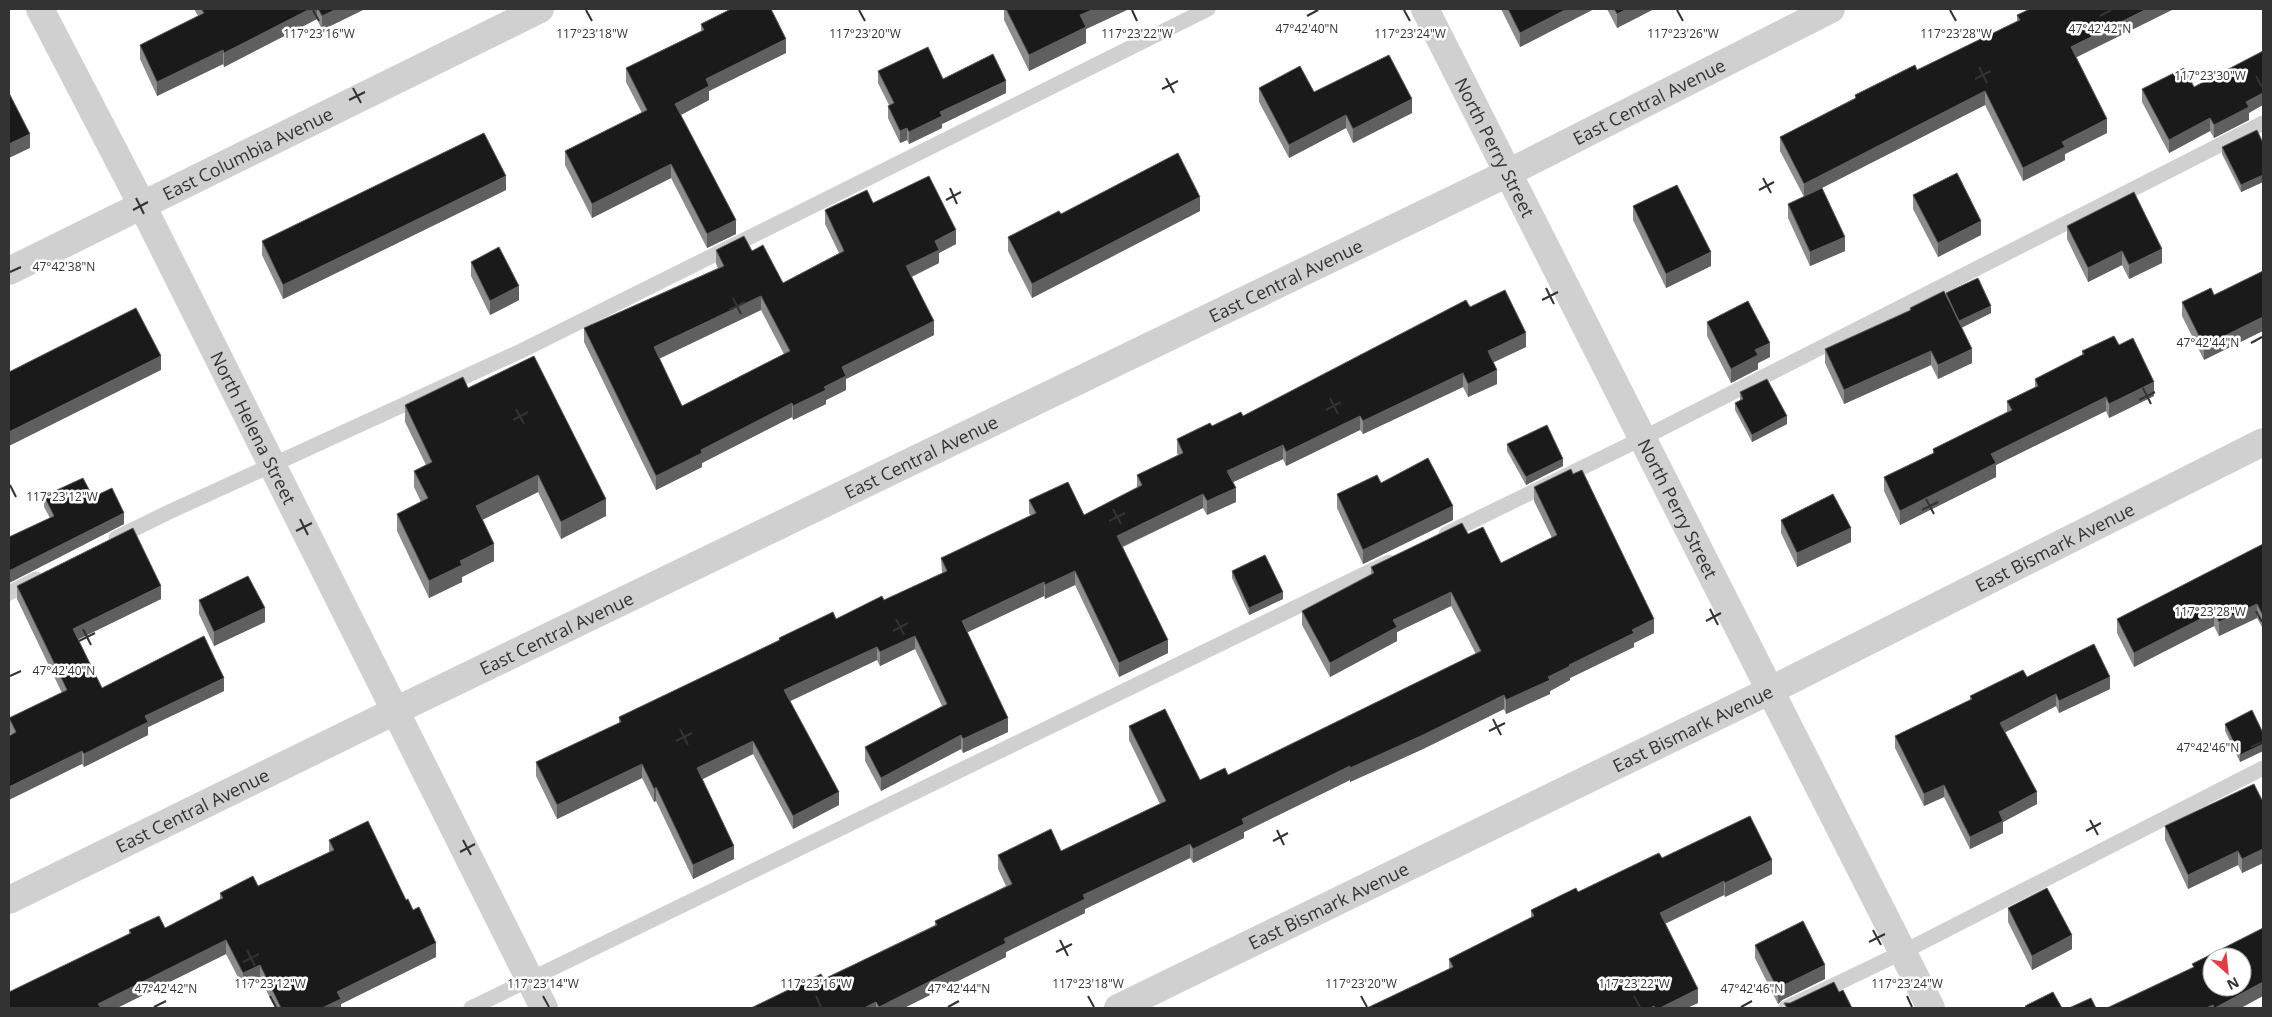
<svg xmlns="http://www.w3.org/2000/svg" width="2272" height="1017" font-family="'Open Sans',sans-serif">
  <style>
    .lines { fill: none; stroke-linecap: round; stroke-linejoin: round }
    .lane { stroke: #d0d0d0; stroke-width: 15 }
    .street { stroke: #d0d0d0; stroke-width: 28 }
    .wall { fill: #8c8c8c; fill-rule: evenodd }
    .shaded-wall { fill: #5f5f5f }
    .building { fill: #1a1a1a; stroke: #5f5f5f; fill-rule: evenodd }
    .ticks { fill: none; stroke: #333; stroke-width: 2 }
    .labels { text-anchor: middle; dominant-baseline: central; stroke-width: 5; stroke-linejoin: round; paint-order: stroke }
    .street-label { font-size: 18px; fill: #333; stroke: #fff }
    .ticks-label { font-size: 12px; text-anchor: middle; fill: #333; stroke: #fff; stroke-width: 5; stroke-linejoin: round; paint-order: stroke }
  </style>
  <rect width="100%" height="100%" fill="#fff"/>
  <g class="lines">
    <g class="lane">
      <path d="M1446 534 1643 438 2263 123"/>
      <path d="M116 538 169 512 519 352 1208 9"/>
      <path d="M9 593 36 579"/>
      <path d="M471 1008 1389 562"/>
      <path d="M1786 1008 1903 952 2263 768"/>
    </g>
    <g class="street">
      <path id="s1" d="M40 9 142 205 544 1008"/>
      <path id="s2" d="M1425 9 1931 1008"/>
      <path id="s3" d="M9 271 540 9"/>
      <path id="s4" d="M9 900 395 711 1508 173 1831 9"/>
      <path id="s5" d="M1118 1008 1771 690 2263 442"/>
    </g>
  </g>
  <g class="wall">
    <path d="M194 9H365L322 30 317 19 224 67 223 64 157 96 140 59V45L198 16Z"/>
    <path d="M1004 9H1129L1086 29V43L1029 71 1004 20Z"/>
    <path d="M1501 9H1594L1520 47Z"/>
    <path d="M1607 9H1654L1617 28Z"/>
    <path d="M2017 15 2076 57 2107 133 2065 154V160L2023 181 1985 105 1822 188 1845 251 1810 266 1788 218V204L1804 197 1780 151V137L1855 98V95L1917 70 2017 21Z"/>
    <path d="M701 24 786 53 709 91V100L681 115 736 234 707 248 671 178 592 218 565 165V151L642 113 626 82V68L701 31Z"/>
    <path d="M878 71 943 79 1006 93 942 124V128L909 144 907 140 900 143 888 118V106L889 105 878 83Z"/>
    <path d="M2194 87 2249 113V120L2214 138 2210 131 2169 153 2142 102V89Z"/>
    <path d="M1259 88 1314 92 1412 113 1353 143 1346 128 1289 158 1259 102Z"/>
    <path d="M2263 143V182L2241 192 2222 154V147Z"/>
    <path d="M506 190 283 299 262 255V241Z"/>
    <path d="M1913 195 1981 235 1938 257 1913 209Z"/>
    <path d="M873 203 956 244 939 253V263L912 277 934 335 846 379V390L826 400V404L793 420 792 417 702 463V467L656 490 584 342V328L718 268 716 264V250L752 251 783 283 839 253 825 224V210ZM761 310 784 354 682 406 659 359Z"/>
    <path d="M1633 206 1711 266 1666 288 1633 220Z"/>
    <path d="M1200 211 1032 298 1008 251V237L1061 214Z"/>
    <path d="M2067 226 2162 263 2129 279 2122 265 2088 282 2067 239Z"/>
    <path d="M471 262 519 300 490 315 471 276Z"/>
    <path d="M2211 288 2204 360 2182 316V302Z"/>
    <path d="M1946 293 1991 313 1961 328 1972 363 1938 379 1931 365 1844 404 1825 363V349L1910 310V308L1946 296Z"/>
    <path d="M1470 307 1526 347 1493 362 1497 384 1468 397 1463 387 1363 434 1360 430 1286 466 1283 459 1233 482 1236 502 1207 515 1203 508 1123 547 1168 653 1119 677 1075 585 1045 599 1044 596 967 632 1008 732 963 753 961 749 881 791 865 761V747L942 706 915 649 880 666 877 660 790 701 839 805 793 829 753 754 702 779 734 859 693 879 656 801 654 802 642 778 557 819 536 776V762L619 723V717L779 640V638L836 619 884 600 942 573 941 558 1031 516 1029 513V500L1084 515 1137 488V475L1178 455 1177 453V439L1212 426 1243 416Z"/>
    <path d="M1707 322 1770 357 1758 363V369L1731 383 1707 336Z"/>
    <path d="M2119 345 2154 396 2109 418 2106 411 1996 465V477L1900 525 1884 491V477L1933 453V449L2007 412V401L2035 387V379L2082 355V351Z"/>
    <path d="M468 388 606 516 561 539 538 492 482 520 494 561 462 577V582L429 598 397 531V514L421 502 414 487V471L426 465 405 422V405Z"/>
    <path d="M1740 392 1787 424 1752 442 1735 410V403L1740 400Z"/>
    <path d="M1507 444 1563 466 1526 485 1507 451Z"/>
    <path d="M1534 487 1654 633 1634 643V647L1570 678V680L1550 691V694L1506 714 1504 709 1423 749 1350 782V780L1244 832V838L1193 863 1190 858 1085 909V913L1006 952V957L904 1008H751L824 979 935 925V921L1006 886 998 869V855L1061 851 1160 804 1129 740V726L1200 780 1228 775 1476 654 1451 606 1397 632V641L1330 677 1302 625V611L1371 574V567L1468 534 1501 563 1552 538 1534 501Z"/>
    <path d="M1337 494 1453 520 1363 564 1337 508Z"/>
    <path d="M44 496 93 497 124 524 9 583V537L50 518 44 507Z"/>
    <path d="M1781 520 1851 542 1797 567 1781 533Z"/>
    <path d="M2263 544V629L2257 618 2219 636 2214 626 2134 667 2117 633V619Z"/>
    <path d="M1232 571 1283 599 1249 615 1232 578Z"/>
    <path d="M17 586 161 599 78 639 102 688 224 691 148 727V735L84 767 82 764 11 735 9 731V718L62 693 17 599Z"/>
    <path d="M199 600 265 622 214 646 199 614Z"/>
    <path d="M2027 677 2110 689 2059 713 2056 706 2005 732 2037 804 2003 822V833L1970 849 1944 797 1924 806 1895 748V736L1970 700V696Z"/>
    <path d="M2225 724 2263 733V751L2240 762 2225 731Z"/>
    <path d="M2263 802V863L2242 873 2238 865 2188 889 2165 840V826Z"/>
    <path d="M329 840 406 900 436 957 341 1004V1008H275L260 978 243 987 226 954 117 1008H9L129 934V930L165 928 220 900V893L258 886 329 852Z"/>
    <path d="M1662 858 1772 874 1725 897 1724 895 1665 924 1698 1003 1687 1008H1367L1449 969V959L1531 918V910L1578 892Z"/>
    <path d="M2008 908 2072 949 2032 970 2008 922Z"/>
    <path d="M1755 945 1825 979 1782 1000 1778 1004 1755 958Z"/>
  </g>
  <g class="shaded-wall">
    <path d="M310 9H317V19L224 67V53Z"/>
    <path d="M337 9H365L322 30V16Z"/>
    <path d="M1094 9H1129L1086 29V43L1029 71V55L1080 15Z"/>
    <path d="M1567 9H1594L1520 47V33Z"/>
    <path d="M1627 9H1654L1617 28V14Z"/>
    <path d="M2147 9H2174L2071 60V47Z"/>
    <path d="M786 39V53L709 91V100L675 118V104L706 79Z"/>
    <path d="M223 50V64L157 96V82Z"/>
    <path d="M1006 81V93L942 124V128L909 144V132L940 112Z"/>
    <path d="M1985 91V105L1804 197V184Z"/>
    <path d="M2263 93V105L2249 113V120L2214 138V125L2246 102Z"/>
    <path d="M1412 99V113L1353 143V129Z"/>
    <path d="M1346 115V128L1289 158V145Z"/>
    <path d="M2210 118V131L2169 153V140Z"/>
    <path d="M2107 119V133L2065 154V160L2023 181V168L2062 142Z"/>
    <path d="M907 128V140L900 143V131Z"/>
    <path d="M30 134V148L9 158V144Z"/>
    <path d="M671 164V178L592 218V204Z"/>
    <path d="M2263 175V182L2241 192V185Z"/>
    <path d="M506 176V190L283 299V285Z"/>
    <path d="M1200 197V211L1032 298V284Z"/>
    <path d="M736 220V234L707 248V234Z"/>
    <path d="M1981 221V235L1938 257V243Z"/>
    <path d="M956 230V244L939 253V263L906 279V266L935 241Z"/>
    <path d="M1845 237V251L1810 266V252Z"/>
    <path d="M2162 249V263L2129 279V265Z"/>
    <path d="M2122 251V265L2088 282V268Z"/>
    <path d="M1711 252V266L1666 288V274Z"/>
    <path d="M519 286V300L490 315V301Z"/>
    <path d="M761 296V310L654 361V347Z"/>
    <path d="M1991 306V313L1959 329V321Z"/>
    <path d="M2263 317V331L2204 360V346Z"/>
    <path d="M934 321V335L846 379V390L826 400V404L793 420V406L824 387 842 367Z"/>
    <path d="M1526 333V347L1488 365V351Z"/>
    <path d="M1770 343V357L1758 363V369L1731 383V369L1755 350Z"/>
    <path d="M1972 349V363L1938 379V365Z"/>
    <path d="M1931 351V365L1844 404V390Z"/>
    <path d="M161 356V370L9 446V432Z"/>
    <path d="M1497 370V384L1468 397V384Z"/>
    <path d="M1463 373V387L1363 434V421Z"/>
    <path d="M2154 382V396L2109 418V404Z"/>
    <path d="M2106 397V411L1996 465V477L1900 525V511L1991 454Z"/>
    <path d="M792 403V417L702 463V467L656 490V476L701 450Z"/>
    <path d="M1360 416V430L1286 466V452Z"/>
    <path d="M1787 416V424L1752 442V435Z"/>
    <path d="M1283 445V459L1227 485V471Z"/>
    <path d="M1563 459V466L1526 485V477Z"/>
    <path d="M538 475V492L476 523V506Z"/>
    <path d="M1236 488V502L1207 515V501Z"/>
    <path d="M1203 494V508L1117 549V536Z"/>
    <path d="M606 499V516L561 539V522Z"/>
    <path d="M1453 506V520L1363 564V550Z"/>
    <path d="M124 513V524L9 583V571Z"/>
    <path d="M1851 528V542L1797 567V553Z"/>
    <path d="M494 544V561L462 577V582L429 598V581L460 561Z"/>
    <path d="M1075 571V585L1045 599V585Z"/>
    <path d="M1044 582V596L962 635V621Z"/>
    <path d="M161 586V599L73 642V629Z"/>
    <path d="M1283 592V599L1249 615V608Z"/>
    <path d="M1451 592V606L1397 632V641L1330 677V663L1393 620Z"/>
    <path d="M2257 604V618L2219 636V622Z"/>
    <path d="M265 608V622L214 646V632Z"/>
    <path d="M2214 612V626L2134 667V653Z"/>
    <path d="M1654 619V633L1634 643V647L1570 678V680L1550 691V694L1506 714V700L1548 677 1569 665 1632 630Z"/>
    <path d="M915 636V649L880 666V652Z"/>
    <path d="M1168 640V653L1119 677V663Z"/>
    <path d="M877 647V660L784 704V690Z"/>
    <path d="M2110 677V689L2059 713V701Z"/>
    <path d="M224 678V691L148 727V735L84 767V754L145 716Z"/>
    <path d="M2056 694V706L2000 735V723Z"/>
    <path d="M1504 695V709L1423 749 1350 782V768Z"/>
    <path d="M1008 718V732L963 753V739Z"/>
    <path d="M961 735V749L881 791V778Z"/>
    <path d="M753 741V754L697 782V768Z"/>
    <path d="M2263 744V751L2240 762V755Z"/>
    <path d="M82 751V764L9 800V787Z"/>
    <path d="M642 764V778L557 819V805Z"/>
    <path d="M1350 766V780L1244 832V838L1193 863V849L1242 819Z"/>
    <path d="M1944 785V797L1924 806V794Z"/>
    <path d="M656 787V801L654 802V789Z"/>
    <path d="M839 792V805L793 829V816Z"/>
    <path d="M2037 792V804L2003 822V833L1970 849V837L1999 812Z"/>
    <path d="M1190 844V858L1085 909V913L1006 952V957L904 1008H879V1007L1083 895Z"/>
    <path d="M734 846V859L693 879V865Z"/>
    <path d="M2263 849V863L2242 873V859Z"/>
    <path d="M2238 851V865L2188 889V875Z"/>
    <path d="M1772 860V874L1725 897V883Z"/>
    <path d="M1724 881V895L1660 926V913Z"/>
    <path d="M2072 935V949L2032 970V956Z"/>
    <path d="M226 940V954L117 1008H98V1004Z"/>
    <path d="M436 943V957L341 1004V1008H322L337 992Z"/>
    <path d="M260 965V978L243 987V973Z"/>
    <path d="M1825 965V979L1782 1000 1778 1004V990L1782 986Z"/>
    <path d="M2263 982V996L2241 1008H2215Z"/>
    <path d="M1698 989V1003L1687 1008H1660Z"/>
    <path d="M876 1002V1008H864Z"/>
    <path d="M2213 1005V1008H2206Z"/>
  </g>
  <g class="building">
    <path d="M201 9H310L224 53 223 50 157 82 140 45 204 13Z"/>
    <path d="M318 9H337L322 16Z"/>
    <path d="M731 9H771L786 39 706 79 709 86 675 104 736 220 707 234 671 164 592 204 565 151 647 110 626 68 704 30 701 24Z"/>
    <path d="M1006 9H1094L1080 15 1086 27 1029 55Z"/>
    <path d="M1508 9H1567L1520 33Z"/>
    <path d="M1614 9H1627L1617 14Z"/>
    <path d="M2030 9H2147L2071 47 2107 119 2062 142 2065 147 2023 168 1985 91 1804 184 1780 137 1856 98 1855 95 1915 65 1917 70 2020 20 2017 15Z"/>
    <path d="M928 47 943 79 993 54 1006 81 940 112 942 116 909 132 907 128 900 131 888 106 894 103 878 71Z"/>
    <path d="M2263 51V93L2246 102 2249 107 2214 125 2210 118 2169 140 2142 89 2184 68 2194 87Z"/>
    <path d="M1389 55 1412 99 1353 129 1346 115 1289 145 1259 88 1300 66 1314 92Z"/>
    <path d="M9 93 30 134 9 144Z"/>
    <path d="M2257 130 2263 143V175L2241 185 2222 147Z"/>
    <path d="M484 133 506 176 283 285 262 241Z"/>
    <path d="M1178 153 1200 197 1032 284 1008 237 1059 211 1061 214Z"/>
    <path d="M1957 173 1981 221 1938 243 1913 195Z"/>
    <path d="M929 176 956 230 935 241 939 250 906 266 934 321 842 367 846 376 824 387 826 390 793 406 792 403 701 450 702 453 656 476 584 328 724 266 716 250 744 236 752 251 763 245 783 283 844 251 825 210 867 190 873 203ZM761 296 790 351 682 406 654 347Z"/>
    <path d="M1677 185 1711 252 1666 274 1633 206Z"/>
    <path d="M1822 188 1845 237 1810 252 1788 204Z"/>
    <path d="M2134 192 2162 249 2129 265 2122 251 2088 268 2067 226Z"/>
    <path d="M499 247 519 286 490 301 471 262Z"/>
    <path d="M2263 271V317L2204 346 2182 302 2211 288 2214 295Z"/>
    <path d="M1978 278 1991 306 1959 321 1946 293Z"/>
    <path d="M1505 290 1526 333 1488 351 1497 370 1468 384 1463 373 1363 421 1360 416 1286 452 1283 445 1227 471 1236 488 1207 501 1203 494 1117 536 1168 640 1119 663 1075 571 1045 585 1044 582 962 621 1008 718 963 739 961 735 881 778 865 747 947 704 915 636 880 652 877 647 784 690 839 792 793 816 753 741 697 768 734 846 693 865 656 787 654 789 642 764 557 805 536 762 621 722 619 717 780 640 779 638 833 612 836 619 882 596 884 600 947 571 941 558 1036 513 1029 500 1068 482 1084 515 1142 485 1137 475 1183 453 1177 439 1210 423 1212 426 1241 412 1243 416 1466 300 1470 307Z"/>
    <path d="M1944 291 1972 349 1938 365 1931 351 1844 390 1825 349 1911 310 1910 308Z"/>
    <path d="M1748 301 1770 343 1755 350 1758 355 1731 369 1707 322Z"/>
    <path d="M136 308 161 356 9 432V372Z"/>
    <path d="M2114 336 2119 345 2133 338 2154 382 2109 404 2106 397 1991 454 1996 463 1900 511 1884 477 1934 453 1933 449 2012 410 2007 401 2038 386 2035 379 2084 354 2082 351Z"/>
    <path d="M534 356 606 499 561 522 538 475 476 506 494 544 460 561 462 565 429 581 397 514 428 498 414 471 432 462 405 405 463 377 468 388Z"/>
    <path d="M1767 379 1787 416 1752 435 1735 403 1743 399 1740 392Z"/>
    <path d="M1547 425 1563 459 1526 477 1507 444Z"/>
    <path d="M1428 458 1453 506 1363 550 1337 494 1377 475 1381 483Z"/>
    <path d="M1571 469 1573 474 1582 470 1654 619 1632 630 1634 633 1569 665 1570 666 1548 677 1550 680 1506 700 1504 695 1423 735 1350 768V766L1242 819 1244 824 1193 849 1190 844 1083 895 1085 899 1004 939 1006 943 879 1007 876 1002 864 1008H751L821 974 824 979 937 925 935 921 1012 884 998 855 1051 829 1061 851 1166 801 1129 726 1165 709 1200 780 1225 768 1228 775 1481 651 1451 592 1393 620 1397 627 1330 663 1302 611 1374 573 1371 567 1462 523 1468 534 1483 527 1501 563 1557 535 1534 487Z"/>
    <path d="M83 478 93 497 112 488 124 513 9 571V537L54 516 44 496Z"/>
    <path d="M1833 494 1851 528 1797 553 1781 520Z"/>
    <path d="M133 528 161 586 73 629 102 688 204 636 224 678 145 716 148 722 84 754 82 751 9 787V736L16 732 9 718 67 690 17 586Z"/>
    <path d="M2263 544V616L2257 604 2219 622 2214 612 2134 653 2117 619Z"/>
    <path d="M1265 555 1283 592 1249 608 1232 571Z"/>
    <path d="M248 576 265 608 214 632 199 600Z"/>
    <path d="M2094 644 2110 677 2059 701 2056 694 2000 723 2037 792 1999 812 2003 821 1970 837 1944 785 1924 794 1895 736 1972 699 1970 696 2023 670 2027 677Z"/>
    <path d="M2252 710 2263 733V744L2240 755 2225 724Z"/>
    <path d="M2254 784 2263 802V849L2242 859 2238 851 2188 875 2165 826Z"/>
    <path d="M1750 816 1772 860 1725 883 1724 881 1660 913 1698 989 1660 1008H1655L1654 1006 1650 1008H1367L1453 967 1449 959 1534 916 1531 910 1576 888 1578 892 1659 853 1662 858Z"/>
    <path d="M368 821 406 900 408 899 413 910 419 907 436 943 337 992 341 999 322 1008H281L260 965 243 973 226 940 98 1004 101 1008H9V992L131 933 129 930 159 916 165 928 223 898 220 893 253 876 258 886 334 850 329 840Z"/>
    <path d="M2047 888 2072 935 2032 956 2008 908Z"/>
    <path d="M1803 921 1825 965 1782 986 1778 990 1755 945Z"/>
    <path d="M2263 928V982L2215 1008H2214L2213 1005 2206 1008H2107L2194 967 2192 964ZM2212 957H2242V987H2212Z"/>
    <path d="M1834 982 1839 992 1843 990 1852 1008H1787L1784 1003H1790Z"/>
    <path d="M2053 992 2062 1008H2027L2025 1006Z"/>
    <path d="M2091 998 2096 1008H2069Z"/>
  </g>
  <path class="ticks" d="M313 10 319 21M586 10 592 21M859 10 865 21M1132 10 1137 21M1404 10 1410 21M1677 10 1683 21M1950 10 1956 21M1307 16 1318 10M2100 16 2111 10M1979 67 1987 83M2256 76 2262 87M1166 78 1174 93M1975 79 1991 71M353 88 361 103M1162 89 1178 81M349 100 365 92M1763 178 1771 193M950 188 957 204M1759 190 1774 182M136 198 144 214M946 200 961 192M133 210 148 202M10 272 21 267M1546 288 1554 304M733 298 741 314M1542 300 1558 292M729 310 745 302M2251 343 2262 337M2143 388 2151 404M1330 398 1338 414M2139 400 2155 392M516 409 524 424M1326 410 1341 402M513 420 528 412M10 485 16 497M1926 499 1934 514M1113 509 1121 524M1922 510 1938 502M300 519 308 535M1109 521 1125 513M296 531 312 523M1710 609 1718 625M2256 611 2262 622M896 619 904 635M1706 621 1721 613M83 629 91 645M893 631 908 623M79 641 95 633M10 676 21 671M1493 719 1501 735M680 729 688 745M1489 731 1505 723M676 741 692 733M2251 747 2262 742M2090 820 2098 835M1277 830 1284 845M2086 831 2101 823M463 840 471 855M1273 841 1288 833M460 852 475 844M1873 930 1881 945M1060 940 1068 956M1869 942 1885 934M247 950 255 966M1056 952 1072 944M243 962 259 954M270 996 276 1007M543 996 549 1007M816 996 821 1007M1088 996 1094 1007M1361 996 1367 1007M1634 996 1640 1007M1907 996 1912 1007M154 1007 166 1001M948 1007 959 1001M1741 1007 1752 1001"/>
  <g class="labels">
    <g class="street-label">
      <text stroke="none"><textPath href="#s4" startOffset="1824">East Central Avenue</textPath></text>
      <text stroke="none"><textPath href="#s2" startOffset="155">North Perry Street</textPath></text>
      <text stroke="none"><textPath href="#s3" startOffset="266">East Columbia Avenue</textPath></text>
      <text stroke="none"><textPath href="#s4" startOffset="1419">East Central Avenue</textPath></text>
      <text stroke="none"><textPath href="#s1" startOffset="470">North Helena Street</textPath></text>
      <text stroke="none"><textPath href="#s4" startOffset="1014">East Central Avenue</textPath></text>
      <text stroke="none"><textPath href="#s2" startOffset="560">North Perry Street</textPath></text>
      <text stroke="none"><textPath href="#s5" startOffset="1044">East Bismark Avenue</textPath></text>
      <text stroke="none"><textPath href="#s4" startOffset="609">East Central Avenue</textPath></text>
      <text stroke="none"><textPath href="#s5" startOffset="639">East Bismark Avenue</textPath></text>
      <text stroke="none"><textPath href="#s4" startOffset="204">East Central Avenue</textPath></text>
      <text stroke="none"><textPath href="#s5" startOffset="234">East Bismark Avenue</textPath></text>
    </g>
  </g>
  <g class="ticks-label">
    <text x="1307" y="33">47°42'40"N</text>
    <text x="2100" y="33">47°42'42"N</text>
    <text x="319" y="38">117°23'16"W</text>
    <text x="592" y="38">117°23'18"W</text>
    <text x="865" y="38">117°23'20"W</text>
    <text x="1137" y="38">117°23'22"W</text>
    <text x="1410" y="38">117°23'24"W</text>
    <text x="1683" y="38">117°23'26"W</text>
    <text x="1956" y="38">117°23'28"W</text>
    <text x="2210" y="80">117°23'30"W</text>
    <text x="64" y="271">47°42'38"N</text>
    <text x="2208" y="347">47°42'44"N</text>
    <text x="62" y="501">117°23'12"W</text>
    <text x="2210" y="616">117°23'28"W</text>
    <text x="64" y="675">47°42'40"N</text>
    <text x="2208" y="752">47°42'46"N</text>
    <text x="270" y="988">117°23'12"W</text>
    <text x="543" y="988">117°23'14"W</text>
    <text x="816" y="988">117°23'16"W</text>
    <text x="1088" y="988">117°23'18"W</text>
    <text x="1361" y="988">117°23'20"W</text>
    <text x="1634" y="988">117°23'22"W</text>
    <text x="1907" y="988">117°23'24"W</text>
    <text x="166" y="993">47°42'42"N</text>
    <text x="959" y="993">47°42'44"N</text>
    <text x="1752" y="993">47°42'46"N</text>
  </g>
  <rect width="2272" height="1017" fill="none" stroke="#333333" stroke-width="20"/>
  <g transform="translate(2227 972) rotate(153)"><circle r="24" fill="#ffffff" stroke="#adadad"/>
  <path d="M0-4L9 19L0 12L-9 19Z" fill="#e63946"/>
  <text y="-8" font-size="14" font-weight="bold" text-anchor="middle" fill="#333333">N</text>
  </g>
</svg>
